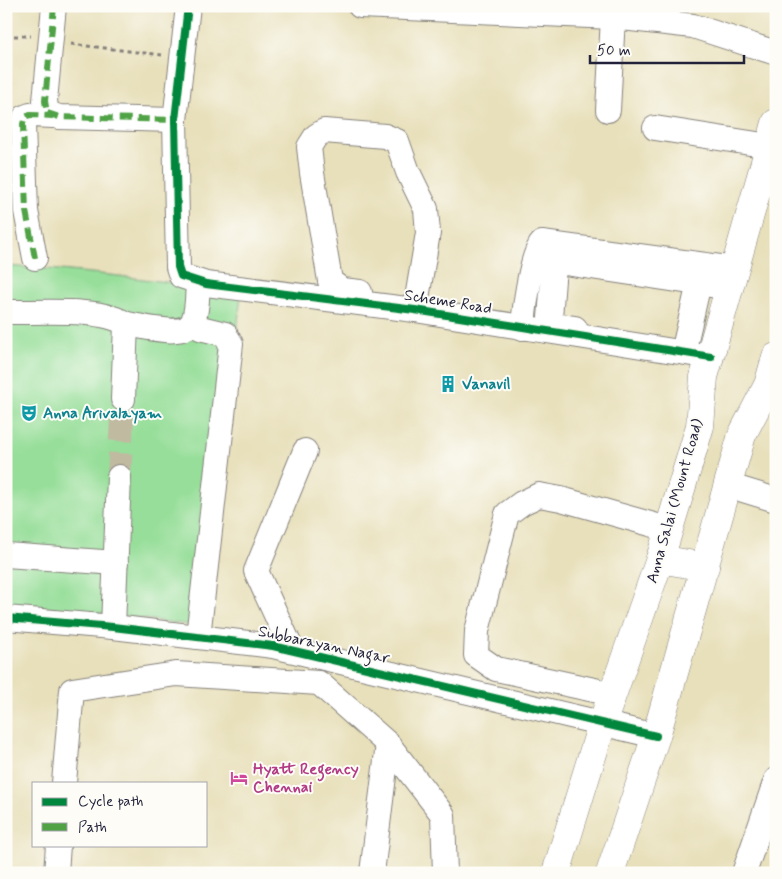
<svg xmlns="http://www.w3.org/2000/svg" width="782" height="879" font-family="Mynerve,sans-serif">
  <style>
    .green { fill: #96de99; stroke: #5c806a }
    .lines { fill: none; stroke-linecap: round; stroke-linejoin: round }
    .minor-tunnel { stroke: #c0baa1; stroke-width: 24; stroke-dasharray: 24 12; stroke-linecap: butt }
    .minor-casing { stroke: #85817b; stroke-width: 26 }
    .major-casing { stroke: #85817b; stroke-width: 29 }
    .path { stroke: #85817b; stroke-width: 3; stroke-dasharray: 4 4; stroke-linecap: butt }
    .minor { stroke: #fff; stroke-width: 24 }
    .major { stroke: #fff; stroke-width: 28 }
    .quiet { stroke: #50a245; stroke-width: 6; stroke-dasharray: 12 6; stroke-linecap: butt }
    .cycleway-casing { stroke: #fdfcf7; stroke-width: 11 }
    .cycleway { stroke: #00873e; stroke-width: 8 }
    .labels { text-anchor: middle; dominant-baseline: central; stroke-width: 4; stroke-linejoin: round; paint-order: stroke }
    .street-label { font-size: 16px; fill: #22223b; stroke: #fdfcf7 }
    .culture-label { font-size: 16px; font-weight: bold; fill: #0d838f; stroke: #fdfcf7; text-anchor: start }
    .hotel-label { font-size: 16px; font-weight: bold; fill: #b23c85; stroke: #fdfcf7; text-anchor: start }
  </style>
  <rect width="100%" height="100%" fill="#fdfcf7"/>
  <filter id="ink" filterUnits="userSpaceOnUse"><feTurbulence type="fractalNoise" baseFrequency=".02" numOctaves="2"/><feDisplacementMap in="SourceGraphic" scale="10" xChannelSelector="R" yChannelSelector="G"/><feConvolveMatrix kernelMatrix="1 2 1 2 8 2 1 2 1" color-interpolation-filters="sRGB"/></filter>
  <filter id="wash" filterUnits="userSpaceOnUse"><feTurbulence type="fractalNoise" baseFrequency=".0096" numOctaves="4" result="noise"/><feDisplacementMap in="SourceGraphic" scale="20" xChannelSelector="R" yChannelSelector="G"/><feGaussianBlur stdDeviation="1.12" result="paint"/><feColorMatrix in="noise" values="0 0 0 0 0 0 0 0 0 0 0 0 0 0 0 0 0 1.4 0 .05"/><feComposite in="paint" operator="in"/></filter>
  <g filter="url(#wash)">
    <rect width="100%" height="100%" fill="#e8e0bb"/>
    <path class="green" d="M6 266C85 271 163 280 241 294L206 627 114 615 6 604Z"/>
  </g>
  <g filter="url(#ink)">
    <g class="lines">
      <path class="minor-tunnel" d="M119 477 123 399"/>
      <g class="minor-casing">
        <g id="minor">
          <path d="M54 6 45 101 47 113 59 117 175 120"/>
          <path d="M188 6 175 120 178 267 181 276 206 284 415 310 711 357"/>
          <path d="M360 6 613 17 693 26 776 53"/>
          <path d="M608 110 613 17"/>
          <path d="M655 128 769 146"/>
          <path d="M35 258 26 211 23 124 25 117 30 115 53 116"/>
          <path d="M360 292 342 290 330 281 312 173 309 147 316 136 324 131 385 136 397 141 408 172 426 209 428 233 415 310"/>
          <path d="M6 312C37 313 102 307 126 324"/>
          <path d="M193 322 200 328 225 334 231 344 198 637"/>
          <path d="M523 328C524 311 531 254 542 243L735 269"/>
          <path d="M575 328 555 325 550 318 554 267 558 262 730 288"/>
          <path d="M685 344 699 283"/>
          <path d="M123 399 126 324C142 326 185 339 193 321 198 310 197 294 198 282"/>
          <path d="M727 485 776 500"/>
          <path d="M6 555 116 563"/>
          <path d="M6 618 113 627 273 646 656 736"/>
          <path d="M113 627 119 477"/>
          <path d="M292 650 256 571 305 451"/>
          <path d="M613 694 496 669 476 655 477 631 507 514 522 503 539 495 561 499 668 529"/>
          <path d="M64 783 72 690 176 674 319 683 388 744 443 815 445 873"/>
          <path d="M56 873 58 845"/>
          <path d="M372 873 388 744"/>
          <path d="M744 873 776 780"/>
        </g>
      </g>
      <g class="major-casing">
        <g id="major">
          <path d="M660 559 705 567"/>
          <path d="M556 873 602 724 660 559 700 426 704 377 776 123"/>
          <path d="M610 873 656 736 742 435 768 385 776 357"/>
        </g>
      </g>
      <g class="path">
        <path d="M6 36H31"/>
        <path d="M71 44 162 55"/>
      </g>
      <use href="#minor" class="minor"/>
      <use href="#major" class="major"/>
      <g class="quiet">
        <path d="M54 6 45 101 47 113 59 117 175 120"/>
        <path d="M35 258 26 211 23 124 25 117 30 115 53 116"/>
      </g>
      <g class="cycleway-casing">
        <g id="cycleway">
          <path d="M188 6 175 120 178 267 181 276 206 284 415 310 711 357"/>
          <path d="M6 618 113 627 273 646 656 736"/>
        </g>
      </g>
      <use href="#cycleway" class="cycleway"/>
    </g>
  </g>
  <defs>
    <g id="building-bare" transform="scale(1.35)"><path d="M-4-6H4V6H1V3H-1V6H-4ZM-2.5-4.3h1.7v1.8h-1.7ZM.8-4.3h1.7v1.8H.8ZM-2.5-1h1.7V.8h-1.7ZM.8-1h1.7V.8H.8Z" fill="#0f9aa8" stroke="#fdfcf7" stroke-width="2.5" paint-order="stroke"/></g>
    <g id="theatre-bare" transform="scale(1.35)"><path d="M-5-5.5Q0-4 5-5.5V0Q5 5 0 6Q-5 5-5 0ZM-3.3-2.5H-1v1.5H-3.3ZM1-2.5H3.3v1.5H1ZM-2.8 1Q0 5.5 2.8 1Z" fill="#0f9aa8" stroke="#fdfcf7" stroke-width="2.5" paint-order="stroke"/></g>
    <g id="hotel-bare" transform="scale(1.35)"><path d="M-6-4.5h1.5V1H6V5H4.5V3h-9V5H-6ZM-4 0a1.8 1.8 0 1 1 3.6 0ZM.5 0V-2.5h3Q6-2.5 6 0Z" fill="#d1479c" stroke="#fdfcf7" stroke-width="2.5" paint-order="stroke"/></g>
  </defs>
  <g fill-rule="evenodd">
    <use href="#building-bare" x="448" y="384"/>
    <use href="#theatre-bare" x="29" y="413"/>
    <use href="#hotel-bare" x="239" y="778"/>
  </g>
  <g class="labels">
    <g class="street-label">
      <text transform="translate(448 302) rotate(9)">Scheme Road</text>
      <text transform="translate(675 501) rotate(-74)">Anna Salai (Mount Road)</text>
      <text transform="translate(324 645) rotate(12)">Subbarayan Nagar</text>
    </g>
    <g class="culture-label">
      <text x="462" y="384">Vanavil</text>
      <text x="43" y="413">Anna Arivalayam</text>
    </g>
    <g class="hotel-label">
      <text x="253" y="769">Hyatt Regency<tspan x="253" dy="18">Chennai</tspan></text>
    </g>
  </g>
  <rect width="782" height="879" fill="none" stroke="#fdfcf7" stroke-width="25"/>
  <rect x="32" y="782" width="175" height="65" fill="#fdfcf7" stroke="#a5a5ac"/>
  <rect x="42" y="798" width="25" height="8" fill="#00873e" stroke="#a5a5ac"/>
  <text x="78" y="806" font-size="15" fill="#22223b">Cycle path</text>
  <rect x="42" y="823" width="25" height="8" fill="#50a245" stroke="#a5a5ac"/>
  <text x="78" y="832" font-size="15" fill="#22223b">Path</text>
  <path d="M590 55v8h154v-8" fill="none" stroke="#22223b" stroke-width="2.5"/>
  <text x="597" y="55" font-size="15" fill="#22223b" stroke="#fdfcf7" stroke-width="4" paint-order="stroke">50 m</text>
</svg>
